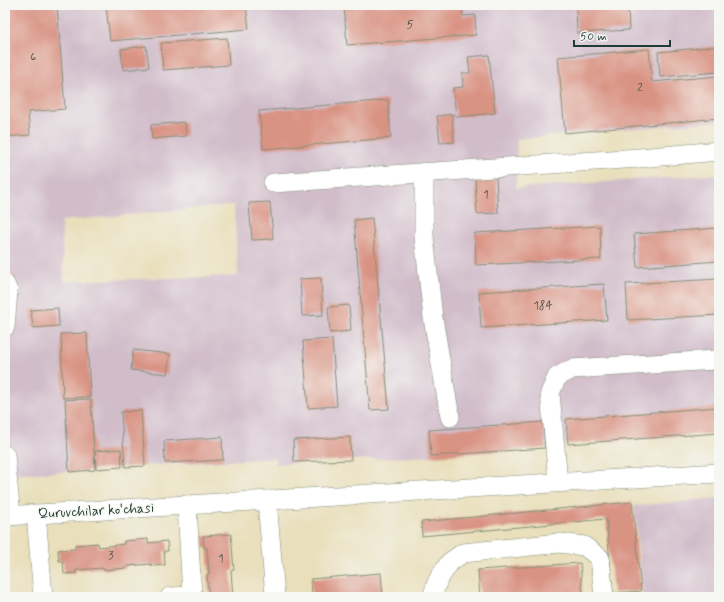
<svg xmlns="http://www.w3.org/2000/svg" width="724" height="602" font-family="Mynerve,sans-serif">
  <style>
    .industrial { fill: #d1bdca; fill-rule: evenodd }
    .building { fill: #d99383 }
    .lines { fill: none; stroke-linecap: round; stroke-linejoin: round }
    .minor-casing { stroke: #848e78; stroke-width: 20 }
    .minor { stroke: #fff; stroke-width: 19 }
    .labels { text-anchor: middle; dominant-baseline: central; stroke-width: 3; stroke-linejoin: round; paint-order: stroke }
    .number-label { font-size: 12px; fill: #4e5248 }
    .street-label { font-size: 14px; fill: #1f3d34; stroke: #f6f6f2 }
  </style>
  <rect width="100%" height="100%" fill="#f6f6f2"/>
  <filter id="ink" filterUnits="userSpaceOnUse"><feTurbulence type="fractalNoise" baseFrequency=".025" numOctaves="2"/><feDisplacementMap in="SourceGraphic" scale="8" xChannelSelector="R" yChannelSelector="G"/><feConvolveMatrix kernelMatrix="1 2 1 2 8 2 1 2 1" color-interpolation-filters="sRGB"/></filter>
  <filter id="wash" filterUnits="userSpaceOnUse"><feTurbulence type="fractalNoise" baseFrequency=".012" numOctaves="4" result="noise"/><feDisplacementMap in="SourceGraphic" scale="16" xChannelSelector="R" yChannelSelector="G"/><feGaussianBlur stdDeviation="0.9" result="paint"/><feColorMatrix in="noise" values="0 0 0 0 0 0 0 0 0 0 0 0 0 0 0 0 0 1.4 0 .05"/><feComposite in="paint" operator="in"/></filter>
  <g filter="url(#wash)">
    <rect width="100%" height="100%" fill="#e9dfbb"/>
    <g class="industrial">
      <path d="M5 5H719V121L517 139 516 188 719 174V433L568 444 545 448 431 456 276 464V458L122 467 96 469 95 470 5 475ZM234 205 238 276 64 281 61 221Z"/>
      <path d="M719 498V597H643L634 506Z"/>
    </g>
    <g id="blocks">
      <g class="building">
        <path d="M5 5H57L65 109 28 112 30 135 5 137Z"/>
        <path d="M106 5H246L249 29 110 41Z"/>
        <path d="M369 5H462L463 16 475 15 476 35 347 45 344 7Z"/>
        <path d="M576 5H628L629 30 577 33Z"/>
        <path d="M227 38 229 65 163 70 161 43Z"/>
        <path d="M146 46 149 67 123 70 121 49Z"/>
        <path d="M719 46V72L660 77 658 52Z"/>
        <path d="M649 49 652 82 717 76 719 94V118L565 133 558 57Z"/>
        <path d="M489 55 495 113 456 117 453 88 463 87 462 73H470L468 57Z"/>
        <path d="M388 100 391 138 263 149 259 111Z"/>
        <path d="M452 114 454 142 440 143 437 116Z"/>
        <path d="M185 122 186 136 152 139 151 125Z"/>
        <path d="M496 176 498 213 477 214 475 177Z"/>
        <path d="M270 202 273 239 252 240 249 203Z"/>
        <path d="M372 218 389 409 370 410 354 220Z"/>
        <path d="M600 226 601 259 476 265 475 233Z"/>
        <path d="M719 228V261L637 267 634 234Z"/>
        <path d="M321 278 323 315 302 316 300 279Z"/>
        <path d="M719 279V315L628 320 626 284Z"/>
        <path d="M604 284 607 320 481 328 479 292Z"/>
        <path d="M349 305 351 331 330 333 328 307Z"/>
        <path d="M58 308 59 326 33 328 31 310Z"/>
        <path d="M87 333 90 397 63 398 61 334Z"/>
        <path d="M332 339 337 406 308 408 303 341Z"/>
        <path d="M133 350 170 354 167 374 131 370Z"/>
        <path d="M91 399 95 470 69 472 65 400Z"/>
        <path d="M719 407V433L568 444 566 419Z"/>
        <path d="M141 410 145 466 125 467 121 412Z"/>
        <path d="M543 422 545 448 431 456 429 430Z"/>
        <path d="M222 437 223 460 165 463 164 441Z"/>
        <path d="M350 437 351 460 294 462 293 440Z"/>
        <path d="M121 449 122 467 96 469 95 451Z"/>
        <path d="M632 502 641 591 613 593 606 519 422 536 421 522Z"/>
        <path d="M231 534 234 570 231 571 233 597H209L207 575 209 574 207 548H204L203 536Z"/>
        <path d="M148 539V543L167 541 168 551H164L165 565 151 566V564L127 566V568L103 570V568L76 570V573L64 574 63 561H59L58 550 75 549V545L98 543 99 547 124 544V541Z"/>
        <path d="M580 563 583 597H480L478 570Z"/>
        <path d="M381 573 383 597H312L311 579Z"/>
        <path d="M637 593 638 597H613V596Z"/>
      </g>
    </g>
  </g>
  <g filter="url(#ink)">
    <use href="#blocks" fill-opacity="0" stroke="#848e78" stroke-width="1"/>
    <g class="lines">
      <g class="minor-casing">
        <g id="minor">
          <path d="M424 172V237L433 318 450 417"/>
          <path d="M273 183 639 158 719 151"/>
          <path d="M5 284 8 291 5 327"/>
          <path d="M5 455 11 516"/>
          <path d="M558 482 550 393 557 377 572 369 715 360"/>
          <path d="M267 500 275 597"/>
          <path d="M187 505 192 597"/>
          <path d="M36 514 43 597"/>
          <path d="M5 516 719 473"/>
          <path d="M170 597 192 596"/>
          <path d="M432 597 438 580 450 562 463 553 560 543 584 546 600 558 604 597"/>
        </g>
      </g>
      <use href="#minor" class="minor"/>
    </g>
  </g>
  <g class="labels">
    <g class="number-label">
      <text x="410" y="25">5</text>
      <text x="33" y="57">6</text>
      <text x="640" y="88">2</text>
      <text x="486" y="195">1</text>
      <text x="543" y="306">184</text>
      <text x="111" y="556">3</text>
      <text x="221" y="559">1</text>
    </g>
    <g class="street-label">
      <text transform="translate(96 511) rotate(-3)">Quruvchilar ko'chasi</text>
    </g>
  </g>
  <rect width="724" height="602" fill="none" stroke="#f6f6f2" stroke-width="20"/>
  <path d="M574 40v6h96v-6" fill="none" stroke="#1f3d34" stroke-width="2"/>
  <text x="580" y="40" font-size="12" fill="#1f3d34" stroke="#f6f6f2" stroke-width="3" paint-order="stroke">50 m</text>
</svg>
